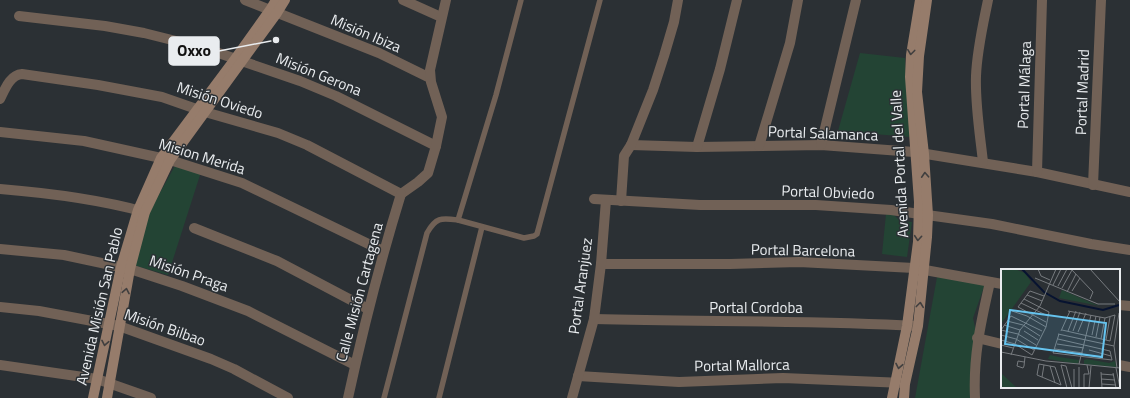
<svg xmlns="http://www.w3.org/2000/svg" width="1130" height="398" font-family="'Titillium Web',sans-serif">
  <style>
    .green { fill: #234434 }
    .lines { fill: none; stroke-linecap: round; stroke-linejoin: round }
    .lane { stroke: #716156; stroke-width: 5.5 }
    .street { stroke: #716156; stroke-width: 10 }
    .secondary { stroke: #967c6b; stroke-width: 10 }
    .oneway { stroke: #403f3f }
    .labels { text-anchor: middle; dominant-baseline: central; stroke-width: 3; stroke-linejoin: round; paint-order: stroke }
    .street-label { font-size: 15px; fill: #e9ecef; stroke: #2b3034 }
    .inset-river { fill: none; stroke: #071330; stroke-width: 2 }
    .inset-road { fill: none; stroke: #777b7f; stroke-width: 1 }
    .view { fill: #66c4ef; fill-opacity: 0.15; stroke: #66c4ef; stroke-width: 2 }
    .inset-edge { fill: none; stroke: #e9ecef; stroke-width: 2 }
    .leader { fill: none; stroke: #e9ecef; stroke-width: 1.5 }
    .callout-dot { fill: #e9ecef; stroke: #2b3034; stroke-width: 1.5 }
    .callout { fill: #e9ecef; stroke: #e9ecef; stroke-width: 1.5 }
    .callout-label { font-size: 16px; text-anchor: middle; font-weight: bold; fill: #111 }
  </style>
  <rect width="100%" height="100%" fill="#2b3034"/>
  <g class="green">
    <path d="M860 53 905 58 910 137 838 131Z"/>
    <path d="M176 164 201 172 168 275 133 265 148 214Z"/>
    <path d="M886 214 894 215 900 221 912 222 907 257 882 254Z"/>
    <path d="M937 277 985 284 973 318 976 332 972 398H915Z"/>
  </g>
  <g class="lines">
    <g class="lane">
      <path d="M458 220 524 238 534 236 537 234 600 0"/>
      <path d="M384 398 427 233C436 217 441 218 458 220L496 95 521 0"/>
      <path d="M439 398 482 227"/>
    </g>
    <g class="street">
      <path d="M245 0 379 53 430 78"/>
      <path d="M403 0 441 17"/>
      <path d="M19 16 105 26 144 33 204 48 300 81 336 96 436 146"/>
      <path d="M0 99C5 89 10 75 22 74L98 85 162 97 205 112 278 133 307 145 401 194"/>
      <path d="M0 132 84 141 170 160 242 183 383 251"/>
      <path d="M631 145 697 147 821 145 914 152 1037 172 1130 192"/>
      <path d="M821 145 856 0"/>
      <path d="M759 146 790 43 798 0"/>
      <path d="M697 147 720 69 737 0"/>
      <path d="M983 162C980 134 975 105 976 76 977 50 983 25 988 0"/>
      <path d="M1037 172 1042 0"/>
      <path d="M1093 185 1101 0"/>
      <path d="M0 189C49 193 98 199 145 212"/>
      <path d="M401 194 418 182 428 173 436 146 442 117 431 82 430 70 446 0"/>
      <path d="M594 199 700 205H816L891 210 992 224 1091 244 1130 250"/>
      <path d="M621 201 624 156 631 145 653 90 664 56 674 22 678 0"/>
      <path d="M194 228 277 261 368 309"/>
      <path d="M0 249 64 255 130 269 182 286 248 311 355 365"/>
      <path d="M601 264H730L799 262 914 268 1002 284"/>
      <path d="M1119 305 1130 306"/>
      <path d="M0 307 39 311 119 326 211 359 234 369 288 398"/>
      <path d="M594 319C701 322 809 320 916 326"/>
      <path d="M977 338 1002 344"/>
      <path d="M0 365 97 379 151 398"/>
      <path d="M1119 365 1130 367"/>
      <path d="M578 376 679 382 783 378 904 383"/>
      <path d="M348 398C363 329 380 262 401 194"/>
      <path d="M572 398 594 319 601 264 606 200"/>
      <path d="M975 398C973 356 981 322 990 282"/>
    </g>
    <g class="secondary">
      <path d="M93 398 121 267 138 210 161 158 235 59 270 10 276 0"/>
      <path d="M107 398 130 269 145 212 170 160 277 13 285 0"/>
      <path d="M892 398 907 326 918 242 919 202 910 77 911 55 920 0"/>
      <path d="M904 398 905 384 918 326 927 237 928 215 924 154 917 92 919 56 927 0"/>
    </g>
  </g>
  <defs><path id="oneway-chevron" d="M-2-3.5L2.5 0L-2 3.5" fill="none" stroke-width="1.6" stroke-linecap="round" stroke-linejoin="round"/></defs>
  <g class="oneway">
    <use href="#oneway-chevron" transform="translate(911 52) rotate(97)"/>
    <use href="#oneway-chevron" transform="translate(925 175) rotate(-93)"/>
    <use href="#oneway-chevron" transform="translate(918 238) rotate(95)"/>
    <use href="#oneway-chevron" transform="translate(126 291) rotate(-79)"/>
    <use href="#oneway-chevron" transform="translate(920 305) rotate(-83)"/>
    <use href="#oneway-chevron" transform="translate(105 343) rotate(101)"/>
    <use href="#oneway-chevron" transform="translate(899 366) rotate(101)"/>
  </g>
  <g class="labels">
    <g class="street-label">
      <text transform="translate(366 33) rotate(23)">Misión Ibiza</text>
      <text transform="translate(319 74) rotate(22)">Misión Gerona</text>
      <text transform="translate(1024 85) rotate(-88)">Portal Málaga</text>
      <text transform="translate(1082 92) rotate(-88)">Portal Madrid</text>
      <text transform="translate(220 100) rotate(18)">Misión Oviedo</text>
      <text transform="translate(823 133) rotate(2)">Portal Salamanca</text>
      <text transform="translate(202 156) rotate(17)">Mision Merida</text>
      <text transform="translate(899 164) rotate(-93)">Avenida Portal del Valle</text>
      <text transform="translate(828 192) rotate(2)">Portal Obviedo</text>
      <text transform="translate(803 250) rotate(1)">Portal Barcelona</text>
      <text transform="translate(189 273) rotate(19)">Misión Praga</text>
      <text transform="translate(580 286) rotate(-82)">Portal Aranjuez</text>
      <text transform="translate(359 292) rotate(-75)">Calle Misión Cartagena</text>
      <text transform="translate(99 306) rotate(-77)">Avenida Misión San Pablo</text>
      <text x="756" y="307">Portal Cordoba</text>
      <text transform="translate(165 327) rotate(19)">Misión Bilbao</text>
      <text transform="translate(742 365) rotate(-1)">Portal Mallorca</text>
    </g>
  </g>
  <g transform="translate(1001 269)">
    <rect width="119" height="119" fill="#2b3034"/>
    <path d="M0 0H14L24 4 30 13 0 55ZM61 21 91 34 99 37 58 29ZM49 86 58 88 78 91 77 95 47 90ZM86 90 108 94 114 92 115 98 83 95V91ZM0 104 16 119H0Z" fill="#234434"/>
    <path class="inset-river" d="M21 0 43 23 59 32 102 41 118 36"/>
    <path class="inset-road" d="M37 0 40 7 49 11M70 0 92 23 89 30M89 0 119 33M34 9 97 35H114M52 16 60 0M57 17 66 0M61 19 71 1M71 22 79 9M66 23 75 5M26 26 41 32M43 27 29 22 17 38 45 53M20 34 47 47M11 42 26 47 45 58M67 42 104 49 114 46M90 46 78 95 119 99M6 52 22 56 39 67M3 56 19 61M0 61 10 47 41 62M0 61 17 65 35 76M61 61 109 72 114 46M23 62 37 71M60 62 69 42M67 62 75 42M72 62 79 43M77 63 85 44M57 65 113 77M0 66 15 70 33 81M91 66 95 47M95 68 99 48M57 70 109 82 111 91 52 84 58 65M100 70 104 49M0 71 14 75 31 86 45 58 48 43 23 30M105 71 109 48M56 75 83 79M0 76 12 79M54 80 82 84M88 81 110 87M0 83 45 92 78 95M10 86 19 61 39 37 55 0M23 93 17 92 16 97 22 99 23 97 24 88M38 95 54 98 60 116 36 106ZM49 97 54 114M115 99 119 119M116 99 113 77 118 44M100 103 101 119M112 104 115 119M100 105 113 106M41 108 43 96M100 110 114 111M101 115 115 116M66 119 60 96 65 97 71 119M73 119V100M78 119V98M83 119V105H88L86 96M88 119 90 97"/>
    <path class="view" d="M9 41 105 54 101 88 4 75Z"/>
    <rect width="119" height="119" class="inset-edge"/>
  </g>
  <path class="leader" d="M276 40L219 51"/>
  <circle class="callout-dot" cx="276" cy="40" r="4"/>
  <rect class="callout" x="169" y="37" width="50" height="28" rx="4"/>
  <g class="callout-label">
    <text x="194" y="56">Oxxo</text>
  </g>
</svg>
